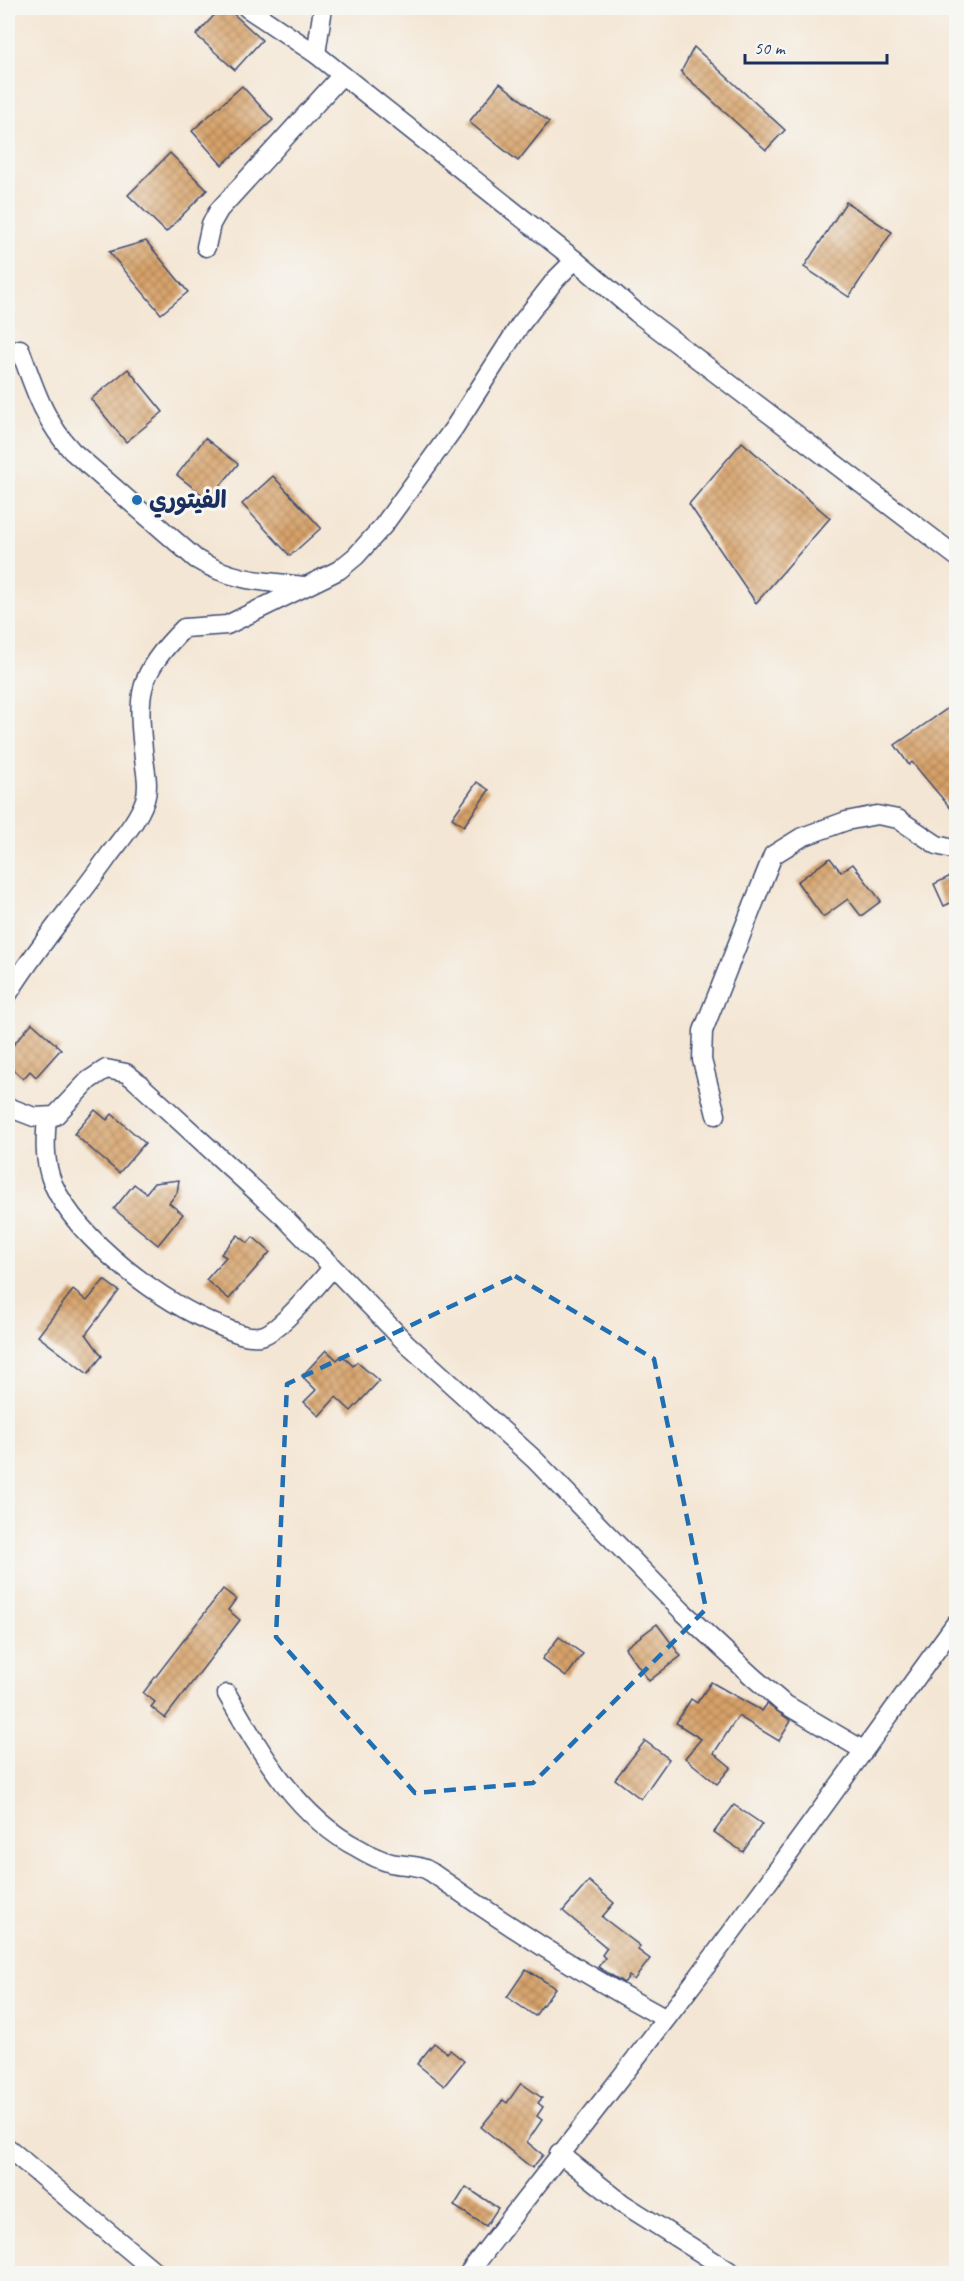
<svg xmlns="http://www.w3.org/2000/svg" width="964" height="2281" font-family="Caveat,'Playpen Sans Arabic',sans-serif">
  <style>
    .building { fill: url(#building-cross-hatch) }
    .lines { fill: none; stroke-linecap: round; stroke-linejoin: round }
    .minor-casing { stroke: #3c4a70; stroke-width: 21 }
    .minor { stroke: #fff; stroke-width: 18 }
    .marked { fill: none; stroke: #1f6fb2; stroke-width: 4.5; stroke-dasharray: 12 8; stroke-linejoin: round }
    .poi-dot { fill: #1f6fb2; stroke: #f6f6f2; stroke-width: 2 }
    .labels { text-anchor: middle; dominant-baseline: central; stroke-width: 6; stroke-linejoin: round; paint-order: stroke }
    .poi-label { font-size: 24px; font-weight: bold; fill: #1b2f5e; stroke: #f6f6f2; text-anchor: start }
  </style>
  <defs>
    <pattern id="building-cross-hatch" width="8" height="8" patternUnits="userSpaceOnUse" patternTransform="scale(1.5)"><rect width="8" height="8" fill="#d7a167"/><path d="M0 0l8 8M0 8l8-8" fill="none" stroke="#ae8458"/></pattern>
  </defs>
  <rect width="100%" height="100%" fill="#f6f6f2"/>
  <filter id="ink" filterUnits="userSpaceOnUse"><feTurbulence type="fractalNoise" baseFrequency=".0167" numOctaves="2"/><feDisplacementMap in="SourceGraphic" scale="12" xChannelSelector="R" yChannelSelector="G"/><feConvolveMatrix kernelMatrix="1 2 1 2 8 2 1 2 1" color-interpolation-filters="sRGB"/></filter>
  <filter id="wash" filterUnits="userSpaceOnUse"><feTurbulence type="fractalNoise" baseFrequency=".008" numOctaves="4" result="noise"/><feDisplacementMap in="SourceGraphic" scale="24" xChannelSelector="R" yChannelSelector="G"/><feGaussianBlur stdDeviation="1.35" result="paint"/><feColorMatrix in="noise" values="0 0 0 0 0 0 0 0 0 0 0 0 0 0 0 0 0 1.4 0 .05"/><feComposite in="paint" operator="in"/></filter>
  <g filter="url(#wash)">
    <rect width="100%" height="100%" fill="#f4e6d4"/>
    <g id="blocks">
      <g class="building">
        <path d="M221 8H227L262 40 235 70 196 35Z"/>
        <path d="M694 47 785 130 766 150 681 72Z"/>
        <path d="M500 83 549 122 518 161 469 122Z"/>
        <path d="M242 86 273 120 222 165 192 131Z"/>
        <path d="M170 153 207 190 166 232 128 195Z"/>
        <path d="M846 202 892 232 849 297 804 267Z"/>
        <path d="M146 241 188 292 161 314 109 252Z"/>
        <path d="M128 369 163 412 126 442 91 399Z"/>
        <path d="M205 438 238 464 209 500 177 475Z"/>
        <path d="M742 442 830 518 756 603 689 504Z"/>
        <path d="M273 476 321 528 290 556 242 504Z"/>
        <path d="M957 702V816L912 762 909 765 895 745Z"/>
        <path d="M477 782 489 790 464 826 452 818Z"/>
        <path d="M830 858 841 872 853 864 881 901 861 916 848 899 823 917 797 882Z"/>
        <path d="M957 873V900L944 906 934 884Z"/>
        <path d="M32 1023 61 1049 36 1077 30 1071 23 1079 8 1065V1051Z"/>
        <path d="M95 1110 107 1120 112 1114 145 1143 119 1173 74 1134Z"/>
        <path d="M179 1180 177 1193 169 1203 183 1214 158 1245 114 1209 134 1184 146 1193 154 1183Z"/>
        <path d="M238 1235 248 1243 253 1237 270 1252 229 1299 206 1280 226 1257 221 1254Z"/>
        <path d="M104 1280 119 1291 86 1334 102 1356 88 1374 38 1336 73 1290 87 1301Z"/>
        <path d="M326 1350 337 1360 342 1355 353 1366 357 1362 379 1381 351 1411 336 1397 319 1416 304 1402 316 1390 302 1376Z"/>
        <path d="M223 1589 236 1599 228 1610 240 1620 165 1718 151 1707 155 1702 143 1693Z"/>
        <path d="M657 1624 681 1656 649 1681 625 1648Z"/>
        <path d="M559 1637 583 1654 566 1677 542 1659Z"/>
        <path d="M711 1682 762 1711 767 1704 791 1721 779 1741 738 1716 714 1753 731 1767 717 1784 685 1758 701 1739 676 1723 691 1699 697 1703Z"/>
        <path d="M645 1741 669 1759 641 1799 615 1779Z"/>
        <path d="M734 1805 762 1824 743 1852 714 1832Z"/>
        <path d="M589 1881 614 1903 602 1917 640 1946 638 1950 650 1959 634 1980 629 1976 624 1983 598 1967 605 1958 602 1955 607 1948 563 1911Z"/>
        <path d="M526 1969 555 1988 535 2016 507 1997Z"/>
        <path d="M434 2043 447 2053 450 2050 464 2061 444 2086 417 2064Z"/>
        <path d="M521 2083 542 2098 538 2103 543 2107 537 2116 542 2120 527 2142 543 2155 532 2168 481 2127 503 2100 507 2103Z"/>
        <path d="M466 2187 498 2208 486 2226 454 2206Z"/>
      </g>
    </g>
  </g>
  <g filter="url(#ink)">
    <use href="#blocks" fill-opacity="0" stroke="#3c4a70" stroke-width="1.5"/>
    <g class="lines">
      <g class="minor-casing">
        <g id="minor">
          <path d="M247 8 316 54 575 260 637 313 956 556"/>
          <path d="M316 54 323 8"/>
          <path d="M206 247 211 224 219 210 342 75"/>
          <path d="M20 349C34 387 44 421 72 451L196 559C232 581 265 582 306 586"/>
          <path d="M8 994C38 945 77 901 110 854 123 837 138 820 145 800 149 787 146 773 144 759 137 694 136 676 184 628L227 625 339 570 356 556 383 526 454 428 520 325 556 279 575 260"/>
          <path d="M8 1107 34 1117 55 1116 89 1080 106 1069 126 1073 135 1080 283 1216 407 1344 534 1459 682 1611 753 1677 783 1703 863 1750"/>
          <path d="M716 1115 702 1060 703 1031 773 855 802 837 846 821 877 815 898 819 937 845 956 850"/>
          <path d="M47 1117C45 1140 44 1163 53 1184 79 1242 163 1303 220 1326 232 1331 246 1338 260 1336 278 1334 319 1283 332 1268"/>
          <path d="M227 1694C260 1751 297 1817 358 1848 368 1854 379 1860 391 1863 404 1866 419 1864 431 1872 506 1925 585 1975 666 2019"/>
          <path d="M8 2148 158 2274"/>
          <path d="M559 2153 622 2203 734 2274"/>
          <path d="M468 2274C533 2188 601 2104 666 2019 766 1889 860 1755 956 1623"/>
        </g>
      </g>
      <use href="#minor" class="minor"/>
    </g>
  </g>
  <path class="marked" d="M515 1276 654 1359 706 1609 533 1783 415 1793 276 1637 287 1384Z"/>
  <circle class="poi-dot" cx="137" cy="500" r="6"/>
  <g class="labels">
    <g class="poi-label">
      <text x="149" y="500">الفيتوري</text>
    </g>
  </g>
  <rect width="964" height="2281" fill="none" stroke="#f6f6f2" stroke-width="30"/>
  <path d="M745 54v9h142v-9" fill="none" stroke="#1b2f5e" stroke-width="3"/>
  <text x="754" y="54" font-size="18" fill="#1b2f5e" stroke="#f6f6f2" stroke-width="4.5" paint-order="stroke">50 m</text>
</svg>
